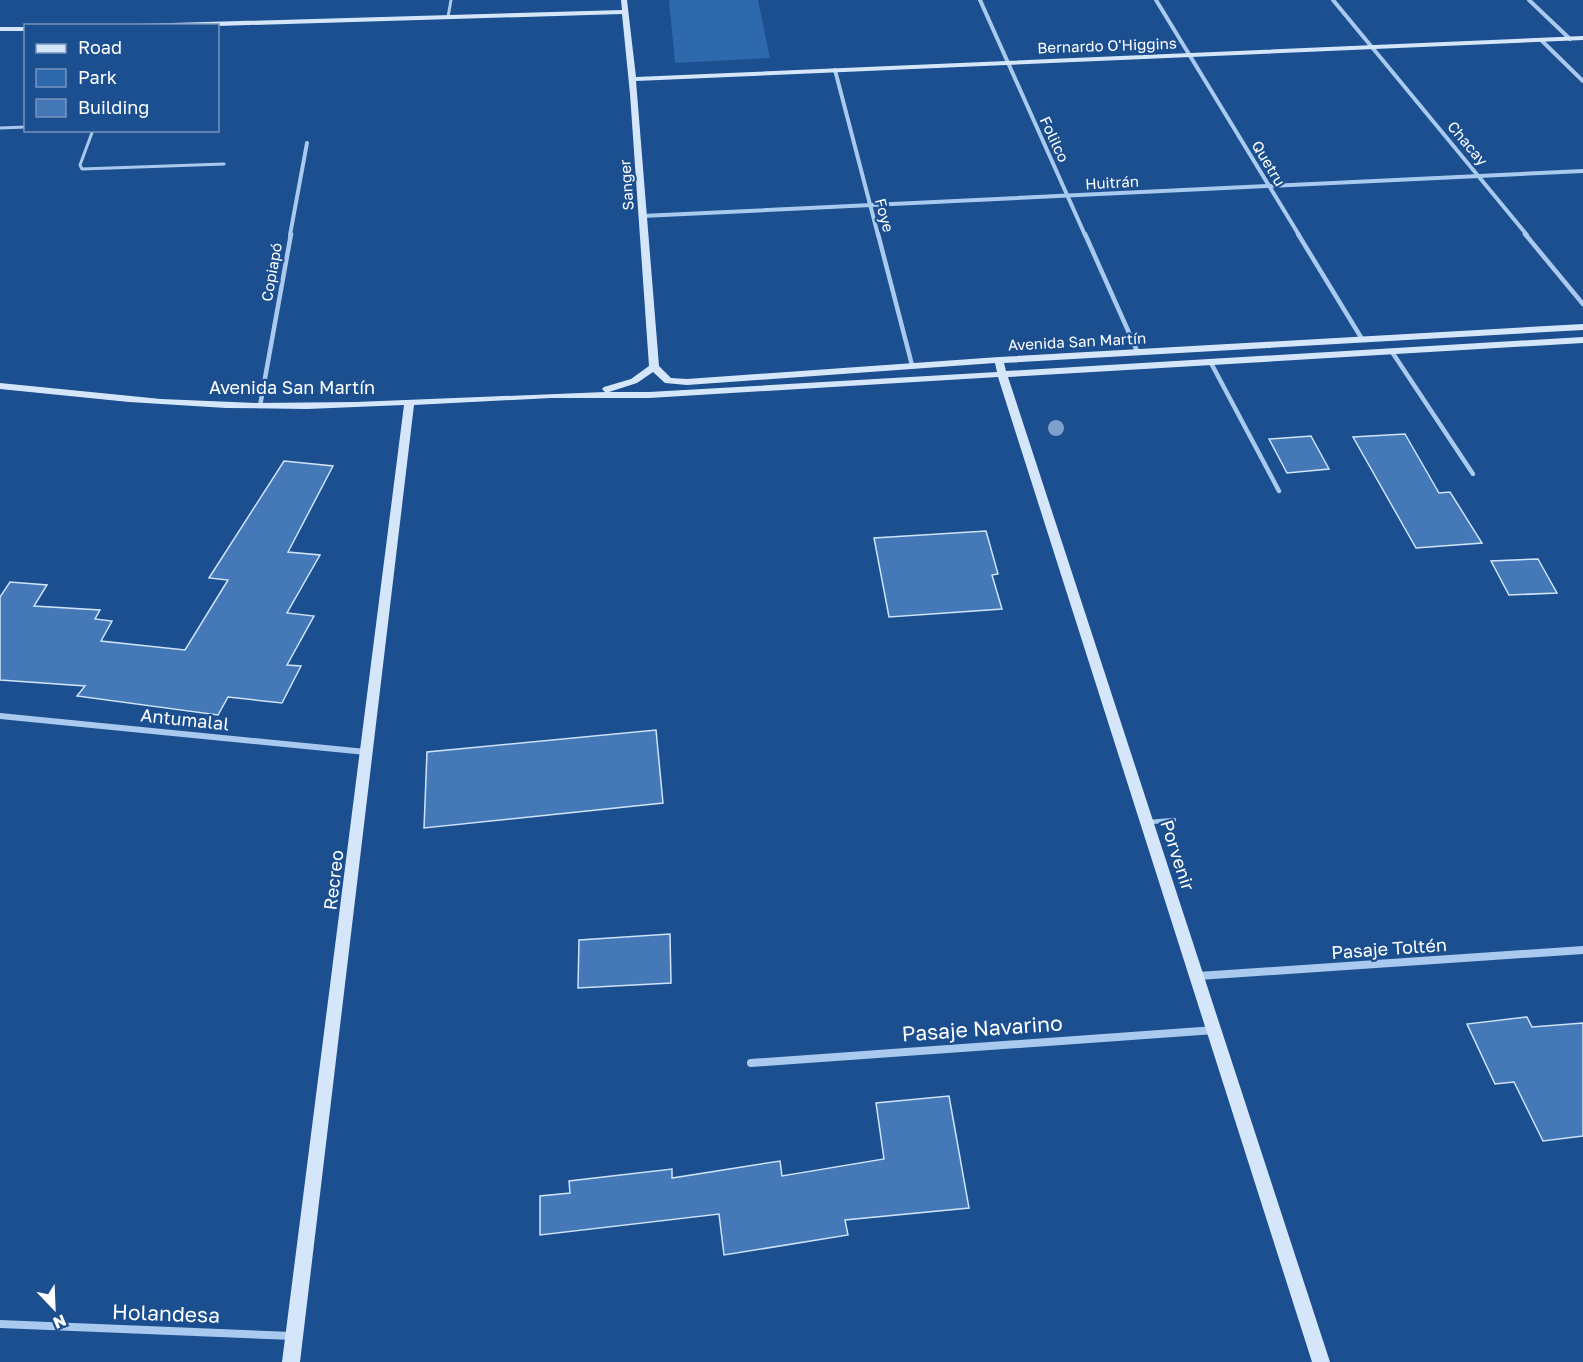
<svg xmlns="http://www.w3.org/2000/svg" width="1583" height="1362" font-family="'Golos Text',sans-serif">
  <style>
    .green { fill: #2e69ad }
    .building { fill: #4478b7; stroke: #cfe3fa; stroke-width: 1.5 }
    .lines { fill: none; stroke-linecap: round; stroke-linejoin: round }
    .lane-far1 { stroke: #a9c9ee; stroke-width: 3 }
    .lane { stroke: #a9c9ee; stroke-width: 4.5 }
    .street-far3 { stroke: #a9c9ee; stroke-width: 4 }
    .street-far2 { stroke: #a9c9ee; stroke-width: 4.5 }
    .street-far1 { stroke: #a9c9ee; stroke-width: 6 }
    .street { stroke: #a9c9ee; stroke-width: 8 }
    .secondary { fill: #d6e6fa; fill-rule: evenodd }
    .tree { fill: #7ea0ca }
    .labels { text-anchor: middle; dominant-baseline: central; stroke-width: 4.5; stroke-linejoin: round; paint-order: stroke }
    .far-street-label { font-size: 15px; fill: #fff; stroke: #1b4f8f }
    .street-label { font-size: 18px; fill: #fff; stroke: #1b4f8f }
    .near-street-label { font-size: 21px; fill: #fff; stroke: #1b4f8f }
  </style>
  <rect width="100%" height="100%" fill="#1b4f8f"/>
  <path class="green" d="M669 0H758L770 58 675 63Z"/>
  <g class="building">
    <path d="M1405 434 1439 493 1450 492 1482 543 1416 548 1353 437Z"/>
    <path d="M1311 436 1329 469 1287 473 1269 439Z"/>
    <path d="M284 461 333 466 288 552 320 555 287 613 314 616 287 665 301 666 282 703 228 697 218 715 77 696 85 686 0 680V597L10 582 47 585 34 606 100 610 95 619 112 621 101 641 185 650 228 580 209 578Z"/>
    <path d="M986 531 998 574 992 575 1002 609 889 617 874 538Z"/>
    <path d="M1538 559 1557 593 1509 595 1491 561Z"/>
    <path d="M656 730 663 803 424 828 427 752Z"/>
    <path d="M670 934 671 983 578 988 579 940Z"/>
    <path d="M1527 1017 1532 1027 1583 1023V1136L1543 1141 1514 1082 1495 1084 1467 1024Z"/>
    <path d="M949 1096 969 1208 845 1220 848 1235 724 1255 719 1214 540 1235V1196L570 1193 569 1181 672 1169V1178L780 1161 782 1176 884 1159 876 1103Z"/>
  </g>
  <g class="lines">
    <g class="lane-far1">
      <path d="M448 17 451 0"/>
      <path d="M0 128 26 127"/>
      <path d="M93 130 80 165 82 169 224 164"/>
    </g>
    <path class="lane" d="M1150 822 1174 820"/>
    <g class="street-far3">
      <path d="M980 0 1085 235"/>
      <path d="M1156 0 1299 235"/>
      <path d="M1333 0 1527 235"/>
      <path d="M1529 0 1570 39"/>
      <path d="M1541 40 1583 81"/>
      <path d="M835 70 878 235"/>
      <path d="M642 216 1583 171"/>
      <path d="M290 235 307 143"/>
    </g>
    <g class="street-far2">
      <path d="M878 234 912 365"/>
      <path d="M1085 234 1138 353"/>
      <path d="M1298 234 1362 339"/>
      <path d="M1525 234 1583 304"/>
      <path d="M1392 352 1473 474"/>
      <path d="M1211 363 1279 491"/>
      <path d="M260 406 291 234"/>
    </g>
    <path class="street-far1" d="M0 716 366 752"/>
    <g class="street">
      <path d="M1198 976 1583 950"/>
      <path d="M751 1063 1215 1030"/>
      <path d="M0 1324 293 1336"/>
    </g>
    <g class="secondary">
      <path d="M621 0H627L636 77 1583 36V40L636 81 659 366 671 378 687 379 999 357 1583 324V330L1004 363 1006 371 1583 337V343L1008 377 1330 1362H1312L998 377 649 398H551L414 405 300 1362H282L404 405 307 409 226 408 129 402 0 389V383L161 399 258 403 356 402 605 392 602 389 604 387 631 379 649 366 630 94 622 14 218 26H136L139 24 622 10ZM995 363 997 372 649 392H609L637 383 653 372 665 383 687 385Z"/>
      <rect x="0" y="27" width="26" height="4"/>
    </g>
  </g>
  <circle class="tree" cx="1056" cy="428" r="8"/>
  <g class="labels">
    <g class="far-street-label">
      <text transform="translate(1107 45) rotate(-2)">Bernardo O'Higgins</text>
      <text transform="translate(1055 139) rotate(65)">Folilco</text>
      <text transform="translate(1468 143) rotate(50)">Chacay</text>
      <text transform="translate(1269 163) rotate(59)">Quetru</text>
      <text transform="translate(1112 182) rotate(-3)">Huitrán</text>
      <text transform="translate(626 185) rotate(-94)">Sanger</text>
      <text transform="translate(885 215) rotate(75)">Foye</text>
      <text transform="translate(271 272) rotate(-80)">Copiapó</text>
      <text transform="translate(1077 341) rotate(-3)">Avenida San Martín</text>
    </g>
    <g class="street-label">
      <text x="292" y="387">Avenida San Martín</text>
      <text transform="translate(185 719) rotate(6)">Antumalal</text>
      <text transform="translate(1178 855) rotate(72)">Porvenir</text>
      <text transform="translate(333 880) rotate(-83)">Recreo</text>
      <text transform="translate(1389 948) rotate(-4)">Pasaje Toltén</text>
    </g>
    <g class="near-street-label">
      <text transform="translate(982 1028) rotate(-4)">Pasaje Navarino</text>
      <text transform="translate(166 1313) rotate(2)">Holandesa</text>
    </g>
  </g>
  <rect x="24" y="24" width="195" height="108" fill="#1b4f8f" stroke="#7695bc" stroke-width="1.5"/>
  <rect x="36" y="44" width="30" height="9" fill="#d6e6fa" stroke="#7695bc" stroke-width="1.5"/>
  <text x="78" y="54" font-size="18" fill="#ffffff">Road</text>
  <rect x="36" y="69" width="30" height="18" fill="#2e69ad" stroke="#7695bc" stroke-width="1.5"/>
  <text x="78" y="84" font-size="18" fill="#ffffff">Park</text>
  <rect x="36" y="99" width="30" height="18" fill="#4478b7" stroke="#7695bc" stroke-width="1.5"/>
  <text x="78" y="114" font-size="18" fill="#ffffff">Building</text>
  <g transform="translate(54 1308) rotate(157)" stroke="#1b4f8f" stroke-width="4.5" paint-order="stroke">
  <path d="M0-4.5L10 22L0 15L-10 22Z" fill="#ffffff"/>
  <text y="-9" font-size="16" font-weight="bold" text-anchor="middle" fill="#ffffff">N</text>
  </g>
</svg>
